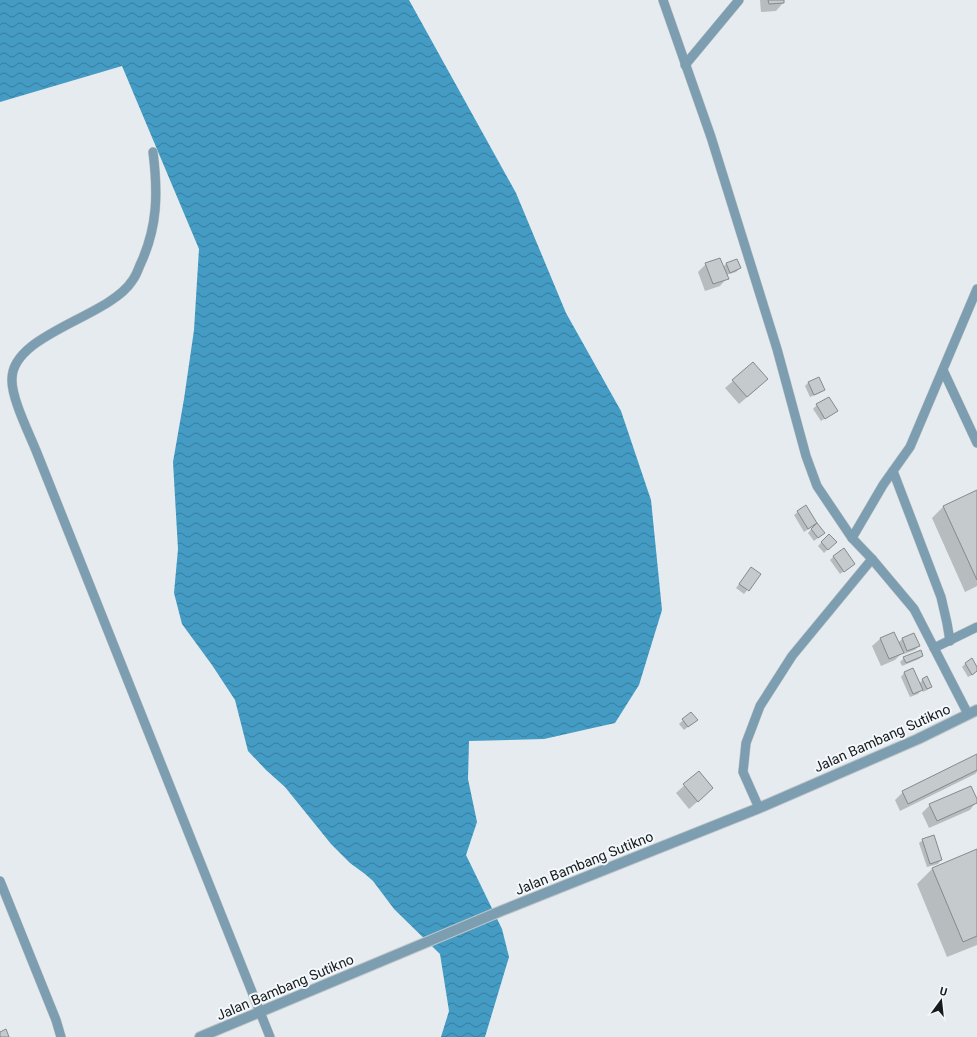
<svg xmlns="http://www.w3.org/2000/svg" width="977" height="1037" font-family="Roboto,sans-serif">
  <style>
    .water { fill: url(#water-waves) }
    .shadow { fill: #0003 }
    .building { fill: #c5cacd; stroke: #858a8d }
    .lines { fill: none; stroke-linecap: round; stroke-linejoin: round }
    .service-casing { stroke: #c0c5c8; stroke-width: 10 }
    .tertiary-casing { stroke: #c0c5c8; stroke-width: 12 }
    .service { stroke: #7c9eb0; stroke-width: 9 }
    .tertiary { stroke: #7c9eb0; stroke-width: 10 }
    .labels { text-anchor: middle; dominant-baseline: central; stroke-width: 4; stroke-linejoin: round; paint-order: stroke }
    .street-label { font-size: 14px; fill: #181a1b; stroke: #f2f8fb }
  </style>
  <defs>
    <pattern id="water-waves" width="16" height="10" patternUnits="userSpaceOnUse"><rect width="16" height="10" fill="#449bc3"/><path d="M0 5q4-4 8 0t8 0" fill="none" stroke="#387e9e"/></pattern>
  </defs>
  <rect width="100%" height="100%" fill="#e5ebee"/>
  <path class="water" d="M0 0H409L516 193 566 313 621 411 651 500 662 610 639 685 615 723 544 739 469 741 468 779 477 822 466 855 502 929 509 957 485 1037H441L449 1011 440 954 394 909 373 881 365 874 350 863 331 844 285 787 266 770 248 751 235 700 212 665 182 624 174 593 178 549 173 462 184 399 194 330 199 249 122 66 0 102Z"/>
  <g class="shadow">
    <path d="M760 0H783V3L776 11 761 12Z"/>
    <path d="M736 260 740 268 736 272 726 275 727 278 720 286 705 291 698 272 706 264 723 267 726 264Z"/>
    <path d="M733 381 759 387 739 404 725 388Z"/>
    <path d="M809 382 824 390 820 393 810 397 805 386Z"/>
    <path d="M817 405 836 411 821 421 813 409Z"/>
    <path d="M977 491V586L965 592 932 518 943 507Z"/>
    <path d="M805 506 824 533 814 541 808 533 815 525 804 532 794 515Z"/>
    <path d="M829 535 835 542 824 553 818 546Z"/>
    <path d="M834 556 854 564 840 574 830 560Z"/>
    <path d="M748 572 760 574 744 594 736 588Z"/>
    <path d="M894 633 898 643 902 639 914 635 919 646 915 650 904 654 903 652 895 660 881 666 872 646 880 639Z"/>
    <path d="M922 656 919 659 902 666 900 662 904 658Z"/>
    <path d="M965 664 977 669V671L974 674 968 677 962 667Z"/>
    <path d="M913 670 919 684 923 679 931 687 927 690 923 692 922 689 918 694 910 697 901 677 904 673Z"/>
    <path d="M691 713 693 723 684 730 679 724Z"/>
    <path d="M977 755V772L975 774 900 811 895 800 903 792Z"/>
    <path d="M699 772 704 796 689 809 676 793Z"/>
    <path d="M977 801 970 810 929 828 922 813 930 805Z"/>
    <path d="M923 840 941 860 938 864 927 867 919 843Z"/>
    <path d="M977 850V945L947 957 917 884 932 869Z"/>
  </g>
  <g class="building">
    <path d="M768 0H784V3L769 4Z"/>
    <path d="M720 258 729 279 713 284 705 263Z"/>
    <path d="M737 259 741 268 730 273 726 263Z"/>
    <path d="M753 362 768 379 747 397 732 380Z"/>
    <path d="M819 377 825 390 814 395 808 382Z"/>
    <path d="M829 397 838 411 825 419 816 404Z"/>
    <path d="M977 490V580L943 506Z"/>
    <path d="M806 505 817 523 808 529 797 511Z"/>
    <path d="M817 523 825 533 818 538 811 529Z"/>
    <path d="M829 534 837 542 828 550 821 542Z"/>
    <path d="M844 548 855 564 844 572 833 556Z"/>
    <path d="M751 567 761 574 749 591 739 584Z"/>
    <path d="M894 632 904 653 889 659 880 638Z"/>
    <path d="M914 633 920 646 907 651 902 638Z"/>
    <path d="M921 650 923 656 906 663 903 657Z"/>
    <path d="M972 658 977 667V671L972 675 965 663Z"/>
    <path d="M913 668 923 690 913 694 904 672Z"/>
    <path d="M927 676 932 687 927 689 922 679Z"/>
    <path d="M691 712 698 720 688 727 682 719Z"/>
    <path d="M977 754V770L908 804 902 791Z"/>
    <path d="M699 771 713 788 698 802 683 784Z"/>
    <path d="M971 786 977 799V803L937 821 929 804Z"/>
    <path d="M934 835 942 860 930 864 922 839Z"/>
    <path d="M977 849V936L963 942 932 868Z"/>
    <path d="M6 1029 9 1037H0V1032Z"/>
  </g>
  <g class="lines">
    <g class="service-casing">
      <g id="service">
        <path d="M663 0 711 137 777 349 806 456 817 486 852 538 872 559 792 656 760 706 746 743 743 772 759 808"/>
        <path d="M685 65 739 0"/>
        <path d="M153 152C158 192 158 227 140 265 138 270 136 276 132 281 109 317 12 334 12 379 11 398 30 435 37 453L270 1037"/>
        <path d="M943 370 977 443"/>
        <path d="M893 471 941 597 947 623 950 641"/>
        <path d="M852 538 883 485 910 447 977 289"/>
        <path d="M872 559 914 609 968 714"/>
        <path d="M934 648 977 627"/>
        <path d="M0 881 56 1020 61 1037"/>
      </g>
    </g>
    <g class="tertiary-casing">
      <path id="tertiary" d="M200 1037 501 911 759 808 918 739 977 710"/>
    </g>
    <use href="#service" class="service"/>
    <use href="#tertiary" class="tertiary"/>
  </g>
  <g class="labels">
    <g class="street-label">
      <text transform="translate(882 738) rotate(-24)">Jalan Bambang Sutikno</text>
      <text transform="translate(584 863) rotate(-22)">Jalan Bambang Sutikno</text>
      <text transform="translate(285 987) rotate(-23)">Jalan Bambang Sutikno</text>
    </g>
  </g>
  <g transform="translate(941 1001) rotate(15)" stroke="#f2f8fb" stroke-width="3" paint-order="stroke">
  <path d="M0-3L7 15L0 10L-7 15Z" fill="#181a1b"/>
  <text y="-6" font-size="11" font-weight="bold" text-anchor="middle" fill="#181a1b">U</text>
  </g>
</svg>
